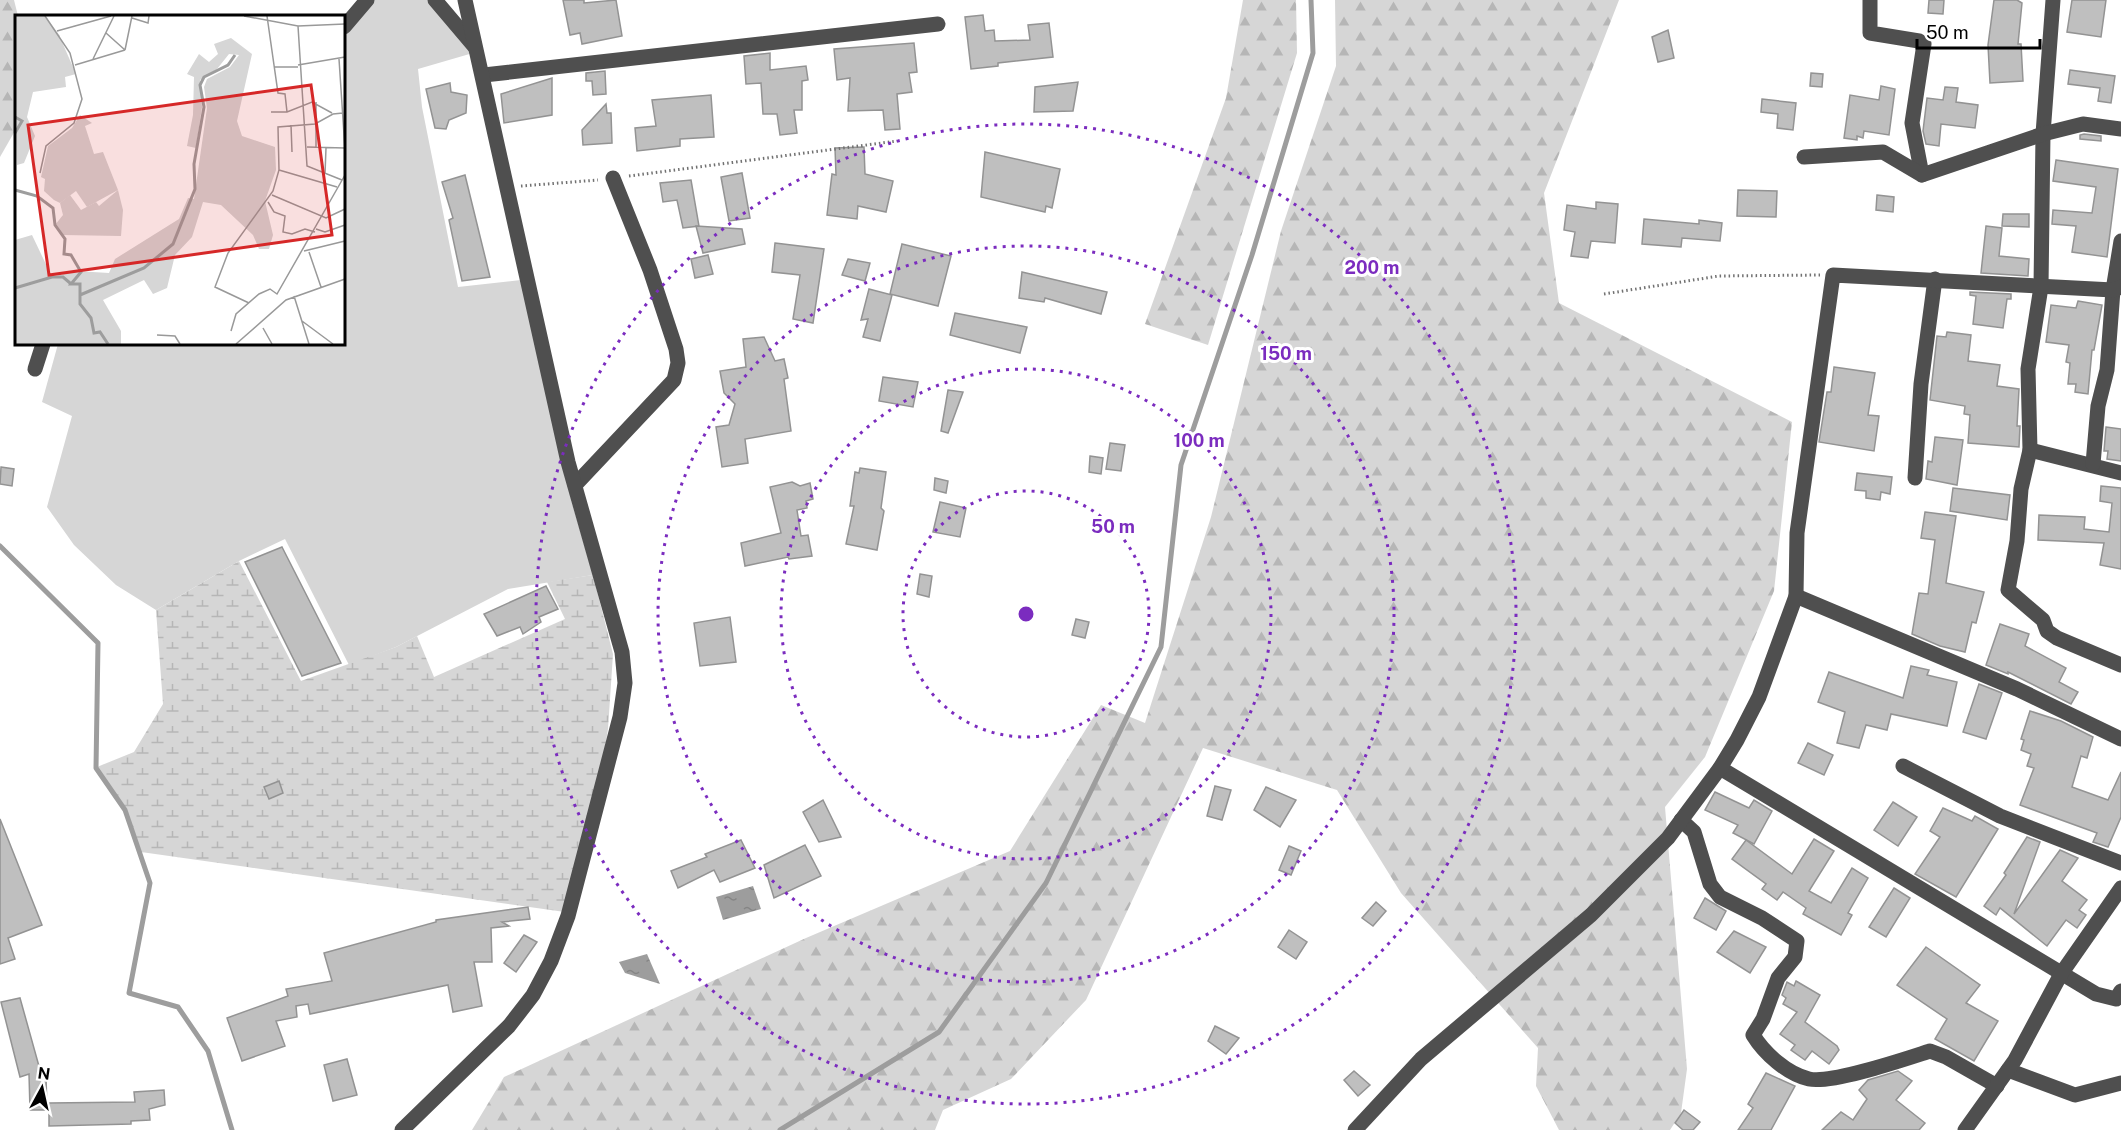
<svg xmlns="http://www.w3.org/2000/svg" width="2121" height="1130" font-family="'Public Sans',sans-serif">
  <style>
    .grass { fill: #d6d6d6 }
    .forest { fill: url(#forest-firs) }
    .wetland { fill: url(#wetland-marsh) }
    .water { fill: url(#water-ripples) }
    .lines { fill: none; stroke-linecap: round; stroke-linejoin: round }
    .stream { stroke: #9d9d9d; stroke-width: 5 }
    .building { fill: #bfbfbf; stroke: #939393; stroke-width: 1.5 }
    .path { stroke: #717171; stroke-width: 3; stroke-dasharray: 1.5 3; stroke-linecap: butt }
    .minor { stroke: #4f4f4f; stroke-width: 15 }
    .ring { fill: none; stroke: #7b2cbf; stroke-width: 3; stroke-dasharray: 3 6 }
    .inset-river { fill: none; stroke: #9d9d9d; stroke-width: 3 }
    .inset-road { fill: none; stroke: #999; stroke-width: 1.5 }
    .view { fill: #d62828; fill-opacity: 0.15; stroke: #d62828; stroke-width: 3 }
    .inset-edge { fill: none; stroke: #000; stroke-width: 3 }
    .centre { fill: #7b2cbf; stroke: #fff; stroke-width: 3 }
    .ring-label { font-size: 18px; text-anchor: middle; font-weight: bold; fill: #7b2cbf; stroke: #fff; stroke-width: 6; stroke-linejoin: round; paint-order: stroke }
  </style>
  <defs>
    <pattern id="forest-firs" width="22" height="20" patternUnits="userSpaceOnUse" patternTransform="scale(1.5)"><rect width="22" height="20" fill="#d6d6d6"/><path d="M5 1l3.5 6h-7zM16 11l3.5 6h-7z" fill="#b6b6b6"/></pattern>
    <pattern id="wetland-marsh" width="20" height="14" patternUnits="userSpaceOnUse" patternTransform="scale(1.5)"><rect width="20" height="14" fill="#d6d6d6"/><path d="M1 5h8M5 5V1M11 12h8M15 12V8" fill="none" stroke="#b6b6b6"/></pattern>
    <pattern id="water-ripples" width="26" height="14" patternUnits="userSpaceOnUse" patternTransform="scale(1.5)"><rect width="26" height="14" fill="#9d9d9d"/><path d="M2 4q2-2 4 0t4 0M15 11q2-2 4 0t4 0" fill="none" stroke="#858585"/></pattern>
  </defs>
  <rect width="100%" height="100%" fill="#fff"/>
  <path class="grass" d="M372 0H429L473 53 418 69 422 107 458 287 521 280 572 503 593 575 508 589 396 647 349 665 285 539 239 561 156 610 116 585 74 545 47 507 72 416 42 402 58 344H344V34Z"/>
  <g class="forest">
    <path d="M0 0H14L18 16 16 129 0 157Z"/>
    <path d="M1243 0H1296L1297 53 1208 345 1145 324 1226 98Z"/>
    <path d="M1335 0H1619L1544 193 1559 303 1792 422 1774 591 1705 757 1665 807 1687 1069 1681 1113 1670 1130H1559L1536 1086 1538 1048 1401 893 1337 790 1203 748 1086 1000 1011 1079 943 1110 935 1130H472L504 1077 806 938 1010 851 1101 705 1145 723 1211 517 1281 231 1336 66Z"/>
  </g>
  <path class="wetland" d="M239 561 301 681 396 647 417 636 434 677 565 619 547 582 593 575 613 654 608 729 599 784 565 912 141 852 126 808 97 767 134 752 163 704 156 610Z"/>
  <g class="water">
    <path d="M753 886 761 909 723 920 716 897Z"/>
    <path d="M647 954 660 984 625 973 619 962Z"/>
  </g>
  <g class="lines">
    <g class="stream">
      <path d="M0 546 98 643 96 768 125 810 150 883 129 993 178 1007 208 1051 232 1130"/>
      <path d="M780 1130 939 1032 1046 883 1161 647 1181 465 1252 255 1313 53 1311 0"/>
    </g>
  </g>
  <g class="building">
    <path d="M563 0H584V3L616 0 622 36 582 44 580 33 570 35Z"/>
    <path d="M1929 0H1944L1943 14 1928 13Z"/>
    <path d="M1994 0H2017L2022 3 2018 44H2021L2023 81 1990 83 1988 45Z"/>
    <path d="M2072 0H2106L2101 37 2067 32Z"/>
    <path d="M983 15 985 31 994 30 995 41 1030 40 1028 25 1049 23 1053 57 998 63V66L971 69 965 17Z"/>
    <path d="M1668 30 1674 58 1658 62 1652 37Z"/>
    <path d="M914 43 917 72 909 73 912 92 897 94 900 129 885 130 883 110 848 111 850 78 837 80 834 49Z"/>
    <path d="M770 53V70L806 66 808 80 802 81V110H794L797 133 780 135 777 114H763L761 83 746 84 744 56Z"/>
    <path d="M2070 70 2115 76 2111 103 2098 101 2100 88 2068 84Z"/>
    <path d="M605 71 606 94 593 95 592 81H586V73Z"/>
    <path d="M1811 73 1823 74 1822 87 1810 86Z"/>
    <path d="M552 78V115L504 123 501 94Z"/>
    <path d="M1078 82 1073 111 1034 112 1035 87Z"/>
    <path d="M450 83 451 92 467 95 466 113 449 120 446 129 435 128 426 89Z"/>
    <path d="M1881 86 1895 89 1889 135 1864 131 1863 138 1857 136V140L1844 138 1850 95 1879 100Z"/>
    <path d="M1945 87 1958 88 1956 102 1978 105 1975 128 1941 124 1939 146 1926 144 1923 131 1927 98 1943 100Z"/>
    <path d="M711 95 714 137 680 139V146L637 151 635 128 656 126 652 100Z"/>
    <path d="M1762 99 1796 103 1793 130 1777 128 1778 114 1761 112Z"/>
    <path d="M606 104 607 113H611L612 143 583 145 582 130Z"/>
    <path d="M2084 134 2101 136V141L2080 139V135Z"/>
    <path d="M864 147 865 174 893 181 886 212 858 206 857 219 827 215 832 174 836 175 835 148Z"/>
    <path d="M985 152 1060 169 1052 208 1046 206 1045 212 981 197Z"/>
    <path d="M2056 160 2118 169 2107 257 2072 252 2076 226 2052 224 2053 210 2092 213 2096 187 2053 181Z"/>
    <path d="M742 173 750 218 729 221 721 177Z"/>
    <path d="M465 175 490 277 462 281 449 220 453 218 442 182Z"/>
    <path d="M691 180 699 226 683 228 677 200 663 202 660 183Z"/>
    <path d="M1738 190 1777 191 1776 217 1737 216Z"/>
    <path d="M1877 195 1894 197 1893 212 1876 210Z"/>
    <path d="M1596 202 1618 204 1615 243 1591 241 1588 258 1571 256 1575 232 1564 230 1567 205 1596 209Z"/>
    <path d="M2003 214H2029V227L2002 226Z"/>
    <path d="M1644 219 1699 224V220L1722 223 1720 241 1682 238 1681 247 1642 244Z"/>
    <path d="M696 226 742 229 745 244 703 253Z"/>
    <path d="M1986 226 2002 228 1999 256 2029 259 2028 276 1981 273Z"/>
    <path d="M775 243 824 249 813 323 793 319 800 275 772 272Z"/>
    <path d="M902 244 951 256 938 306 890 294Z"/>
    <path d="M708 255 713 274 695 278 691 259Z"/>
    <path d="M848 259 870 263 865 281 842 275Z"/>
    <path d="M1022 272 1107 292 1101 314 1045 298 1044 302 1019 298Z"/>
    <path d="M869 289 892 295 880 341 863 337 868 319 861 320Z"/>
    <path d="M1970 292 2011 294V299H2007L2003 328 1973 324 1976 296 1970 295Z"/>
    <path d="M2078 301 2102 305 2094 350H2092L2088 394 2075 392 2076 384H2068L2070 363 2066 362 2069 345 2046 342 2051 305 2076 308Z"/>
    <path d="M955 313 1027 327 1020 353 950 335Z"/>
    <path d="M1947 332 1971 335 1968 361 2000 365 1997 386 2019 389 2017 426H2020L2019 447 1968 443 1970 415 1964 414 1965 406 1930 400 1937 336 1946 337Z"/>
    <path d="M764 337 775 361 784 359 788 378 784 379 791 431 745 439 748 463 722 467 716 427 729 425 735 404 724 393 720 371 746 367 743 339Z"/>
    <path d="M1834 367 1875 373 1868 415 1879 416 1874 451 1819 442 1827 392H1831Z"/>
    <path d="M883 377 918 382 913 407 879 401Z"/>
    <path d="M948 390 963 392 948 433 941 431Z"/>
    <path d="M2106 427 2121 429V461L2107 459 2108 451H2104Z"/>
    <path d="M1935 437 1963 440 1957 485 1926 479 1928 461 1932 462Z"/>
    <path d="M1110 443 1125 445 1121 471 1106 469Z"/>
    <path d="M1090 456 1103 458 1101 474 1089 472Z"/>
    <path d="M1 467 14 469 12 486 0 484Z"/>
    <path d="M860 468 886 472 881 508 884 511 877 550 846 544 854 506H850L855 472 859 473Z"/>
    <path d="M1857 473 1892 477 1890 494 1881 492 1880 500 1866 498V491L1855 490Z"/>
    <path d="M935 478 948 481 946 493 934 490Z"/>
    <path d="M792 482 800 486 810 483 813 499 806 501 807 508 797 510 801 536 808 535 812 556 789 559 788 557 745 566 741 543 781 533 770 487Z"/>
    <path d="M2101 486 2121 488V569L2100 565 2104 543 2038 540 2039 515 2085 517 2084 529 2109 532 2112 503 2100 501Z"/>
    <path d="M1953 488 2010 495 2007 520 1950 511Z"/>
    <path d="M940 502 966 508 960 537 933 532Z"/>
    <path d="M1925 512 1956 516 1946 583 1984 592 1976 623 1972 622 1965 652 1940 646 1912 634 1919 593 1928 594 1935 540 1921 538Z"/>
    <path d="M282 547 341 663 302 676 245 562Z"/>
    <path d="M920 574 932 576 929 597 917 594Z"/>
    <path d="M546 586 558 609 539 617 541 622 523 634 520 627 497 636 484 614Z"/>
    <path d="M730 617 736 662 700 666 694 623Z"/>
    <path d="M1076 619 1089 622 1085 638 1072 635Z"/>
    <path d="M2000 624 2029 634 2025 646 2066 668 2059 682 2078 692 2071 704 2008 672V674L1986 665Z"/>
    <path d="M1911 666 1929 670 1927 675 1957 682 1947 726 1891 714 1887 730 1866 725 1859 748 1837 743 1845 712 1818 702 1829 672 1903 698Z"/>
    <path d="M1979 684 2002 693 1986 739 1963 732Z"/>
    <path d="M2030 711 2061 721 2093 737 2087 758 2081 756 2072 787 2108 800 2121 772V817L2108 847 2093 842 2097 833 2020 805 2034 768 2027 766 2031 754 2021 750 2024 740 2021 739Z"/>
    <path d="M1808 743 1833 755 1824 775 1798 763Z"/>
    <path d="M279 781 283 793 269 799 264 787Z"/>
    <path d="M1215 786 1231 790 1222 820 1207 816Z"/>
    <path d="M1266 787 1296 800 1280 827 1254 810Z"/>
    <path d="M1715 792 1749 808 1754 800 1772 811 1754 844 1733 833 1738 825 1705 810Z"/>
    <path d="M823 800 841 837 819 842 803 812Z"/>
    <path d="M1893 802 1917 817 1898 846 1874 830Z"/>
    <path d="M1943 808 1972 821 1975 816 1998 829 1956 897 1915 874 1940 837 1930 831Z"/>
    <path d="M0 819 42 925 8 938 15 959 0 964Z"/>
    <path d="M2027 837 2040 842 2014 914 2060 850 2078 858 2062 881 2087 900 2079 910 2086 915 2077 928 2066 920 2047 946 2000 908 1996 915 1984 906 2006 875 2004 873Z"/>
    <path d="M1814 839 1834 851 1809 891 1831 903 1852 868 1868 878 1848 913 1852 915 1841 935 1803 914 1806 908 1783 892 1777 900 1762 889 1766 884 1732 859 1746 840 1792 874Z"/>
    <path d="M741 840 755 868 720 882 714 870 678 888 671 871 707 857 705 854Z"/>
    <path d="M805 845 821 876 774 898 764 865Z"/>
    <path d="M1289 846 1301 851 1291 875 1279 870Z"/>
    <path d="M1894 888 1910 898 1886 937 1869 927Z"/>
    <path d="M1705 898 1726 911 1716 930 1694 918Z"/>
    <path d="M1376 902 1386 911 1373 926 1362 918Z"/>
    <path d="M528 907 530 919 502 922 509 926 491 928 492 962H474L482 1006 453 1012 448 985 310 1014 308 1004 296 1006 297 1017 276 1021 285 1046 242 1061 227 1018 288 996 286 989 332 981 324 953 436 922V920Z"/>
    <path d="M1289 930 1307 942 1296 959 1278 947Z"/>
    <path d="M1734 931 1766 947 1750 973 1717 952Z"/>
    <path d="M524 935 537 942 516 972 504 963Z"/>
    <path d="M1926 947 1980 985 1966 1003 1998 1021 1974 1061 1935 1039 1947 1019 1897 985Z"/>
    <path d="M1796 981 1820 995 1805 1022 1837 1046 1839 1050 1829 1064 1812 1051 1805 1060 1791 1050 1795 1045 1780 1034 1797 1012 1783 1004 1786 998 1782 995 1787 982 1794 986Z"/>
    <path d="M20 998 42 1077H46L47 1110H30L29 1074 20 1077 1 1002Z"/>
    <path d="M1215 1026 1239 1038 1226 1054 1208 1041Z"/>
    <path d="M347 1059 357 1095 333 1101 324 1065Z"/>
    <path d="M1354 1071 1370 1085 1358 1096 1344 1080Z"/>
    <path d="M1898 1071 1912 1081 1896 1100 1925 1123 1919 1130H1822L1841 1112 1853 1120 1867 1099 1859 1090 1868 1080Z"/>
    <path d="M1766 1073 1795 1086 1771 1130H1738L1753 1108 1748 1104Z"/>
    <path d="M164 1090 165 1105 149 1109 150 1120 131 1121V1124L49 1126V1103L135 1102 134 1092Z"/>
    <path d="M1684 1110 1700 1122 1693 1130H1683L1675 1123Z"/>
  </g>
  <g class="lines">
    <g class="path">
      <path d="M629 176 897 141"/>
      <path d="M521 186 598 180"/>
      <path d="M1604 294 1719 276 1820 275"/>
    </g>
    <g class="minor">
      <path d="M435 0 474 46"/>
      <path d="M1870 0V33L1919 41 1924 44 1912 123 1922 175"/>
      <path d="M2053 0 2043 134 2041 287 2028 369 2030 450 2021 489 2017 541 2008 590 2043 620 2047 631 2057 638 2121 665"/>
      <path d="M344 27 367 0"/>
      <path d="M484 75 938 24"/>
      <path d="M1804 157 1883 152 1922 175 2043 134 2083 124 2121 129"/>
      <path d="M35 369 43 344"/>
      <path d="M2030 450 2121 473"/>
      <path d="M2093 464 2098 406 2107 370 2113 290 2121 241"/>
      <path d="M1915 478 1921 384 1935 279"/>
      <path d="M575 485 674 380 678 363 676 349 650 270 613 178"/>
      <path d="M1796 596 2017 689 2121 739"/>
      <path d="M1903 766 2000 816 2121 863"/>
      <path d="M1720 768 2096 994 2116 999 2121 991"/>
      <path d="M1681 820 1694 832 1710 884 1720 897 1762 918 1797 941 1795 957 1778 978 1763 1019 1753 1035C1764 1053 1787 1074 1809 1079 1832 1084 1905 1059 1930 1051L1946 1057 1997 1086"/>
      <path d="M2008 1070 2075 1095 2121 1083"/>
      <path d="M402 1130 509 1026 533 995 551 961 568 916 620 717 625 683 622 652 568 462 465 0"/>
      <path d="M1355 1130 1421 1059 1591 915 1668 838 1720 768 1737 740 1759 697 1796 596 1797 533 1833 275 2113 290 2121 287"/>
      <path d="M1965 1130 2015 1060 2061 974 2121 888"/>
    </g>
  </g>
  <g class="ring">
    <circle cx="1026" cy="614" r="123"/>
    <circle cx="1026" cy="614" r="245"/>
    <circle cx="1026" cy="614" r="368"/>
    <circle cx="1026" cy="614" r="490"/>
  </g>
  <g transform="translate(15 15)">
    <rect width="330" height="330" fill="#fff"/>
    <path d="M0 1H30L45 21H0ZM65 100 77 108 70 111 79 139 88 137 103 175 72 192 61 176 45 188 39 185 29 176 30 164 26 162 33 131 57 113Z" fill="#d6d6d6"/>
    <path d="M44 20 61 59 50 62 51 72 18 77 12 102 20 121 9 148 2 150 0 21ZM216 23 237 39 222 106 227 121 260 132 261 155 250 186 258 220 254 234H244L238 220 206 190 188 187 177 222 160 240 152 273 138 279 129 265 88 285 106 316V329H0V225L17 220 37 262 61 256 94 258 100 244 164 204 173 183 179 184 192 93 189 72 192 64 215 52 224 40 214 39 202 54 185 65 187 92 181 133 172 131 178 100 179 62 172 59 184 39 194 47 203 39 199 29Z" fill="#d6d6d6"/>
    <path d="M103 175 108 195 106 221 48 220 40 210 48 200 45 188 55 180 66 195 81 187 84 191Z" fill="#d6d6d6"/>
    <path class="inset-river" d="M0 102 7 106 0 118M0 175 22 181 38 193 40 210 50 224 49 239 56 240 66 257 56 269H65V289L76 303 79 318 85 317 93 329M0 273 37 262H48L55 268M65 280 129 253 158 229 180 174 179 149 189 92 185 70 189 62 213 50 220 40"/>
    <path class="inset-road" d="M229 1 283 11 330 9M252 1 263 78 270 79 272 97M117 3 133 8 134 1M283 11 292 151 327 165M42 16 96 1M91 18 110 35M110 35 117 1M78 44 99 1M324 44 330 135M60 50 110 35M283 50 330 42M259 52H283M301 87V132M256 97H272L297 87 317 98M276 110 277 137M292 132 330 133M264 155 322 172M25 158 31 131 59 108 67 84 55 38 30 1M310 159 311 133M257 180 311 203 330 194M253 187 259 197 270 201 268 217 277 219 290 214 300 217M301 214 310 217 330 210M289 236 330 226M294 237 306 272M279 281 294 329M234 288 200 272 213 238 258 176 264 155 263 112 300 109 318 99 328 98M287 306 318 329M248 313 257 329M216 316 221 299 244 279 255 274 262 279 330 160M142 320 160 321 165 329M221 329 271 285 330 264"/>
    <path class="view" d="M296 70 317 220 34 260 13 110Z"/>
    <rect width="330" height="330" class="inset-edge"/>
  </g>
  <circle cx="1026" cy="614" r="9" class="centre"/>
  <g class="ring-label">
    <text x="1372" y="274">200 m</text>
    <text x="1286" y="360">150 m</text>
    <text x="1199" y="447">100 m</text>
    <text x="1113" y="533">50 m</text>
  </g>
  <g transform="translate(42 1088) rotate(8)" stroke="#ffffff" stroke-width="4.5" paint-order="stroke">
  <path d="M0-4.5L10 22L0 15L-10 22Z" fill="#000000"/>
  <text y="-9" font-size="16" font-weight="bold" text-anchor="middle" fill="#000000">N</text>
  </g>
  <path d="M1917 39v9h123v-9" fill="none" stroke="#000000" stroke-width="3"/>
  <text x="1926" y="39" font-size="18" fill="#000000" stroke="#ffffff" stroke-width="4.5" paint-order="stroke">50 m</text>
</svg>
